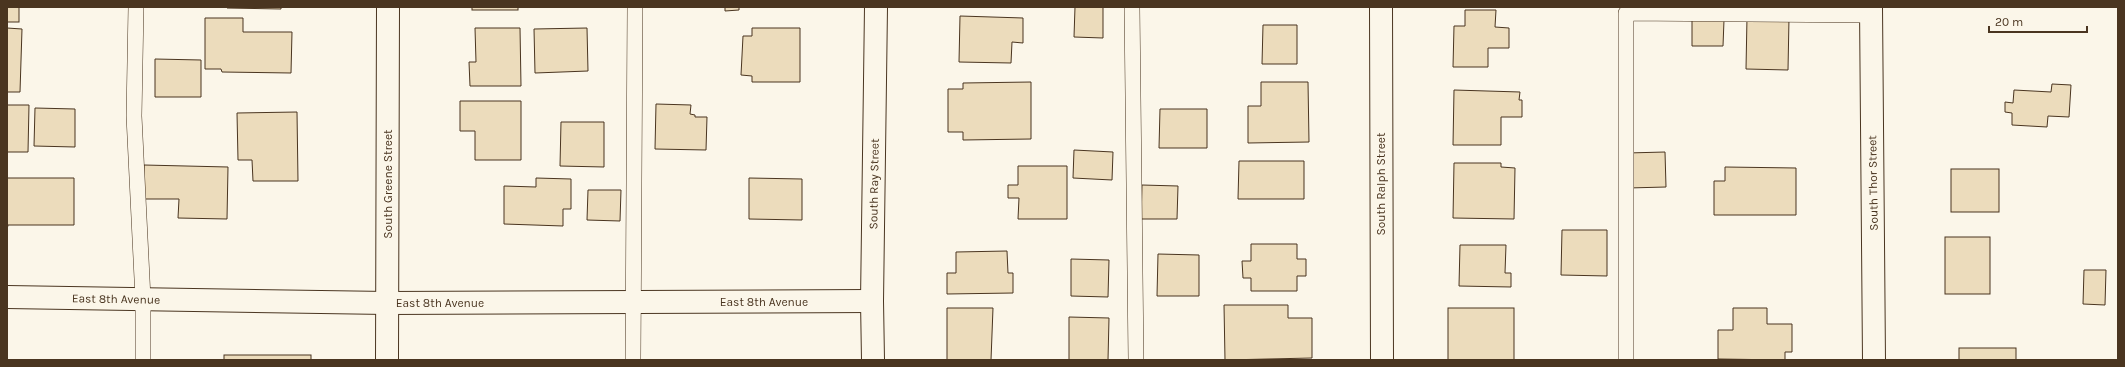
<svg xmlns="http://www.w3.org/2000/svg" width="2125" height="367" font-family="Karla,sans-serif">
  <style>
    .building { fill: #ecdcbc; stroke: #4a3520 }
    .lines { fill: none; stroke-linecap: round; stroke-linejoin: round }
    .lane-casing { stroke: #4a3520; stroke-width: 16 }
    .street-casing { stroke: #4a3520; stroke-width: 24 }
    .secondary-casing { stroke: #4a3520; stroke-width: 24 }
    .lane { stroke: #fbf6e9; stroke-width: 15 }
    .street { stroke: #fbf6e9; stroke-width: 22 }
    .secondary { stroke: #fbf6e9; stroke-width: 22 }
    .labels { text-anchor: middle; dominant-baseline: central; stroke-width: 3; stroke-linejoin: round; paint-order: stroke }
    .street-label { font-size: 12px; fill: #4a3520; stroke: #fbf6e9 }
  </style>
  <rect width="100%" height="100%" fill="#fbf6e9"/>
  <g class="building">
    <rect x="7" y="7" width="12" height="15"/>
    <path d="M227 7H281V9L227 8Z"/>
    <rect x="472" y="7" width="46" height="3"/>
    <path d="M725 7H739V10L725 11Z"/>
    <path d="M1075 7H1103V38L1074 37Z"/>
    <path d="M1465 10H1496L1495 27 1509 28V48H1488V67H1453L1454 26H1465Z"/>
    <path d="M960 16 1023 18V43L1012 42 1011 63 959 62Z"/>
    <path d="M1747 17 1789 18 1788 70 1746 69Z"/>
    <path d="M205 18H243V32H292L291 73 222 72 221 69H205Z"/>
    <path d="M1692 20H1724L1723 46H1692Z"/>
    <path d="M1263 25H1297V64H1262Z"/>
    <path d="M7 28 22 29 20 92H7Z"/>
    <path d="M475 28H520L521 86H470L469 62H476Z"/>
    <path d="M587 28 588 71 535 73 534 29Z"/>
    <path d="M752 28H800V82H752V76L741 75 743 36H752Z"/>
    <path d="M155 59 201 60V97H155Z"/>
    <path d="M1031 82V139L963 140V132H948V89H963V83Z"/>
    <path d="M1261 82H1308L1309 142 1248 143V106H1261Z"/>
    <path d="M2052 84 2071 85 2069 117 2048 116 2047 127 2012 125V113L2005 112V102L2013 103 2014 90 2051 92Z"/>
    <path d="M1454 90 1520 92 1519 100H1522V117H1501V145H1453Z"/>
    <path d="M460 101H521V160H475V131H460Z"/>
    <path d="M656 104 691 105 690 114 695 115V117H707L706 150 655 149Z"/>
    <path d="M7 105H29L28 152H7Z"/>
    <path d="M35 108 75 109V147L34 146Z"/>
    <path d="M1160 109H1207V148H1159Z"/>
    <path d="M297 112 298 181H253L252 160H238L237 113Z"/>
    <path d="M561 122H604V167L560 166Z"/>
    <path d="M1074 150 1113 152 1112 180 1073 178Z"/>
    <path d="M1665 152 1666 187 1628 188 1627 153Z"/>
    <path d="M1239 161H1304V199H1238Z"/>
    <path d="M1454 163H1501V167L1515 168 1514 219 1453 218Z"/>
    <path d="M144 165 228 167 227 219 178 218 179 199H143Z"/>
    <path d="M1018 166H1067V219H1018L1019 198H1008V185H1018Z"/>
    <path d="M1725 167 1796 168V215H1714V181H1725Z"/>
    <rect x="1951" y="169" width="48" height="43"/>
    <path d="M7 178H74V225H8L7 230Z"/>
    <path d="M536 178 571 179V209H563V226L504 224V186L536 187Z"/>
    <path d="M749 178 802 179V220L749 219Z"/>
    <path d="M1142 185 1178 186 1177 219H1141Z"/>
    <path d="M588 190H621L620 221 587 220Z"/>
    <path d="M1562 230H1607V276L1561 275Z"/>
    <rect x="1945" y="237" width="45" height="57"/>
    <path d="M1251 244H1297V259H1306V276H1297V291H1251V278H1243L1242 261H1251Z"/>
    <path d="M1460 245H1506L1505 273H1511V287L1459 286Z"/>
    <path d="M1007 251 1008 273H1013V293L947 294V273H956V252Z"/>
    <path d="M1158 254 1199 255V296H1157Z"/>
    <path d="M1071 259 1109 260 1108 297 1071 296Z"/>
    <path d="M2084 270H2106L2105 305 2083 304Z"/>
    <path d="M1224 305H1288V318H1312V358L1225 360Z"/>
    <path d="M947 308H993L991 360H947Z"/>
    <rect x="1448" y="308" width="66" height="52"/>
    <path d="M1733 308H1767V324H1792V352H1785V360L1718 359V330H1733Z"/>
    <path d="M1069 317 1109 318 1108 360H1069Z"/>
    <rect x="1959" y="348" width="57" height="12"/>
    <rect x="224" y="355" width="87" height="5"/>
  </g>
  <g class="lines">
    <g class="lane-casing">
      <g id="lane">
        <path d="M136 7 134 116 143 299V360"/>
        <path d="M1132 7 1136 360"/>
        <path d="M633 360 635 7"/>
        <path d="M1626 360V13L1871 15"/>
      </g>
    </g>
    <g class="street-casing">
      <g id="street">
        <path d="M1381 7 1382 360"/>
        <path d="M7 297 387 303 872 301"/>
        <path d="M387 360 388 7"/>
        <path d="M873 360 872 301 876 7"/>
      </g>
    </g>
    <g class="secondary-casing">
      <path id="secondary" d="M1871 7 1874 360"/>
    </g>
    <use href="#lane" class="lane"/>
    <use href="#street" class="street"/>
    <use href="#secondary" class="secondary"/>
  </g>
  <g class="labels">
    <g class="street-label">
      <text transform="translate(1873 183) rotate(-91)">South Thor Street</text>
      <text transform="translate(388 184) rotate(-90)">South Greene Street</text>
      <text transform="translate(874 184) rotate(-89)">South Ray Street</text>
      <text transform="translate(1381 184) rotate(-90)">South Ralph Street</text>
      <text transform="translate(116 299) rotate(1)">East 8th Avenue</text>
      <text x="764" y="302">East 8th Avenue</text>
      <text x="440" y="303">East 8th Avenue</text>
    </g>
  </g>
  <rect width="2125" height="367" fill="none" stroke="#4a3520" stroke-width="16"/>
  <path d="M1989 26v6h98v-6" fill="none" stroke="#4a3520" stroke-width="2"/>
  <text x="1995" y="26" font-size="12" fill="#4a3520" stroke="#fbf6e9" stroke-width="3" paint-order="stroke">20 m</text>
</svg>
